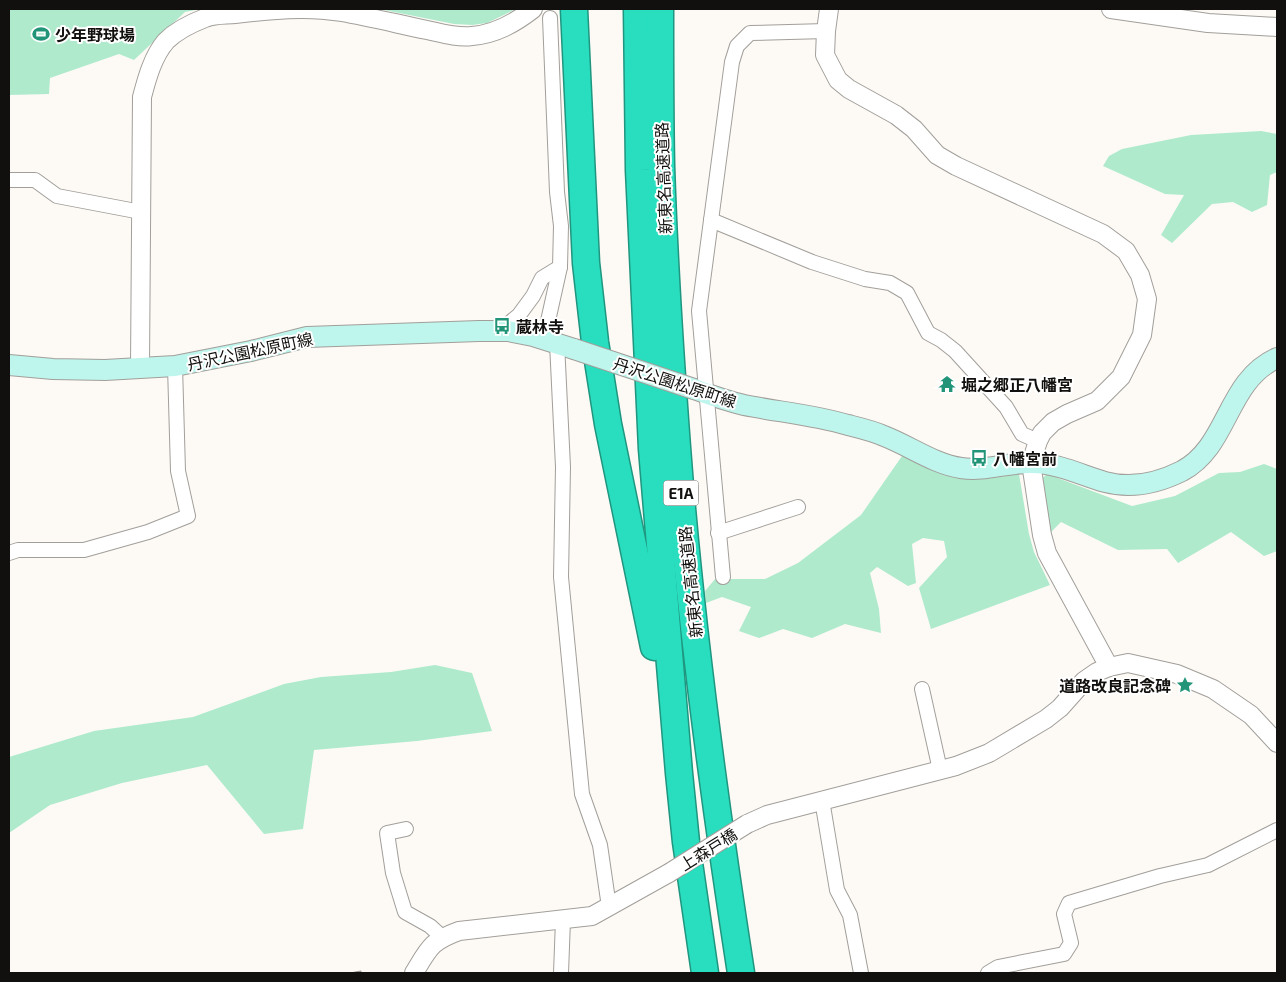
<svg xmlns="http://www.w3.org/2000/svg" width="1286" height="982" font-family="'Exo 2','Noto Sans JP',sans-serif">
  <style>
    .green { fill: #afeacc }
    .building { fill: #d0cdc9; stroke: #92908d }
    .lines { fill: none; stroke-linecap: round; stroke-linejoin: round }
    .minor-casing { stroke: #a29f9b; stroke-width: 16 }
    .tertiary-casing { stroke: #a29f9b; stroke-width: 20 }
    .secondary-casing { stroke: #a29f9b; stroke-width: 22 }
    .motorway-casing { stroke: #209680; stroke-width: 29 }
    .minor { stroke: #fff; stroke-width: 14 }
    .tertiary { stroke: #fff; stroke-width: 18 }
    .secondary { stroke: #bef5ec; stroke-width: 20 }
    .motorway { stroke: #28debe; stroke-width: 26 }
    .tertiary-bridge-casing { stroke: #a29f9b; stroke-width: 20; stroke-linecap: butt }
    .secondary-bridge-casing { stroke: #a29f9b; stroke-width: 22; stroke-linecap: butt }
    .tertiary-bridge { stroke: #fff; stroke-width: 18 }
    .secondary-bridge { stroke: #bef5ec; stroke-width: 20 }
    .labels { text-anchor: middle; dominant-baseline: central; stroke-width: 4; stroke-linejoin: round; paint-order: stroke }
    .shield { fill: #fff; stroke: #585856; stroke-width: 1 }
    .shield-label { font-size: 15px; font-weight: bold; fill: #11100e }
    .poi-label { font-size: 16px; font-weight: bold; fill: #11100e; stroke: #fff; text-anchor: start }
    .street-label { font-size: 16px; fill: #11100e; stroke: #fff }
  </style>
  <rect width="100%" height="100%" fill="#fdfaf5"/>
  <g class="green">
    <path d="M9 9H201L185 12 134 60 119 54 50 78 49 94 9 95Z"/>
    <path d="M379 9H516L487 23 472 25 454 24Z"/>
    <path d="M1261 131 1277 134V172L1270 175 1267 205 1252 212 1233 202 1212 204 1172 243 1161 235 1184 195 1165 194 1103 166 1109 156 1122 149 1191 135Z"/>
    <path d="M902 456 954 477 992 478 1019 474 1029 534 1034 552 1050 585 931 629 919 588 947 557 944 541 923 538 912 544 916 583 908 586 877 567 870 573 879 609 881 633 845 624 812 638 783 629 759 638 739 631 751 607 722 597 706 603 705 591 715 579H765L798 563 861 515Z"/>
    <path d="M1264 464 1277 469V551L1264 556 1231 532 1178 563 1167 549 1118 550 1061 522 1049 534 1040 480 1047 474 1132 506 1175 496 1219 473 1240 472Z"/>
    <path d="M435 665 472 673 492 731 417 741 314 750 303 829 264 834 207 765 122 783 50 805 9 833V757L94 731 193 717 284 684 321 677 391 672Z"/>
  </g>
  <path class="building" d="M361 971V973H350Z"/>
  <g class="lines">
    <g class="minor-casing">
      <g id="minor">
        <path d="M9 180H35L57 196 141 212"/>
        <path d="M711 220 812 262 865 279 890 283 907 293 928 333 941 340 955 351 1006 407 1022 434 1038 441"/>
        <path d="M500 331 519 315 533 296 542 278 560 267"/>
        <path d="M544 339 560 267 561 226 557 192 550 18"/>
        <path d="M557 343 563 467 561 577 582 794 600 845 609 907"/>
        <path d="M718 533 798 507"/>
        <path d="M9 553 18 550H84L148 532 188 516 178 471 175 366"/>
        <path d="M723 577 699 311 732 62 737 46 750 33 826 31"/>
        <path d="M922 689 940 770"/>
        <path d="M822 800 837 890 850 915 861 973"/>
        <path d="M406 829 387 833 393 873 405 912 430 926 442 937"/>
        <path d="M561 973 563 920"/>
        <path d="M988 973 998 967 1064 954 1071 943 1064 914 1069 903 1160 876 1208 865 1277 830"/>
      </g>
    </g>
    <g class="tertiary-casing">
      <g id="tertiary">
        <path d="M829 9 826 31 825 55 838 80 849 89 896 115 914 129 937 155 956 166 1103 234 1126 251 1140 275 1147 299 1142 335 1121 377 1097 401 1067 414 1053 422 1042 433 1038 441 1031 463 1042 535 1047 553 1109 667"/>
        <path d="M1111 9 1208 23 1277 27"/>
        <path d="M140 367 142 97C147 78 153 56 166 41 176 31 192 23 205 18 214 14 226 15 235 14 270 10 306 6 341 12 370 17 398 24 427 30 441 33 457 38 472 36 496 34 515 23 533 9"/>
        <path d="M747 824 767 815 956 766 989 753 1046 719 1060 708 1084 681 1097 672 1109 667 1128 663 1177 674 1213 689 1251 715 1277 743"/>
        <path d="M414 973C429 948 431 941 459 931L592 916 669 873"/>
      </g>
    </g>
    <g class="secondary-casing">
      <g id="secondary">
        <path d="M9 365 53 369 105 370 175 366 251 351 307 337 479 331H508L533 336 574 349"/>
        <path d="M694 389C710 395 727 401 744 405 779 412 814 415 848 425 860 428 873 431 884 436 910 446 934 464 961 468 985 472 1008 462 1032 463 1058 463 1081 475 1105 482 1131 489 1158 483 1182 471 1229 446 1226 381 1277 358"/>
      </g>
    </g>
    <g class="motorway-casing">
      <g id="motorway">
        <path d="M574 9 586 263 595 342 608 424 654 647"/>
        <path d="M637 9 639 170 652 449 679 773 686 842 705 973"/>
        <path d="M660 9C660 61 660 113 661 165 664 259 670 353 677 447 690 623 714 799 741 973"/>
      </g>
    </g>
    <use href="#minor" class="minor"/>
    <use href="#tertiary" class="tertiary"/>
    <use href="#secondary" class="secondary"/>
    <use href="#motorway" class="motorway"/>
    <g class="tertiary-bridge-casing">
      <path id="tertiary-bridge" d="M669 873 747 824"/>
    </g>
    <g class="secondary-bridge-casing">
      <path id="secondary-bridge" d="M574 349 694 389"/>
    </g>
    <use href="#tertiary-bridge" class="tertiary-bridge"/>
    <use href="#secondary-bridge" class="secondary-bridge"/>
  </g>
  <defs>
    <g id="stadium-bare" transform="scale(1.35)"><path d="M0-5a6.5 5 0 1 0 0 10a6.5 5 0 1 0 0-10ZM-3.5-1.8h7v3.6h-7Z" fill="#229578" stroke="#fff" stroke-width="2.5" paint-order="stroke"/></g>
    <g id="bus-bare" transform="scale(1.35)"><path d="M-5-6H5V4H4V6H2V4H-2V6H-4V4H-5ZM-3.5-4V0h7V-4ZM-3.5 1.2v1.5H-2V1.2ZM2 1.2v1.5H3.5V1.2Z" fill="#229578" stroke="#fff" stroke-width="2.5" paint-order="stroke"/></g>
    <g id="temple-bare" transform="scale(1.35)"><path d="M0-6L5-2H3V0L6.5 2.5H4V6H1.5V3h-3V6H-4V2.5H-6.5L-3 0V-2H-5Z" fill="#229578" stroke="#fff" stroke-width="2.5" paint-order="stroke"/></g>
    <g id="sight-bare" transform="scale(1.35)"><path d="M0-6L1.8-2.2L6-1.7L2.9 1.2L3.7 5.4L0 3.3L-3.7 5.4L-2.9 1.2L-6-1.7L-1.8-2.2Z" fill="#229578" stroke="#fff" stroke-width="2.5" paint-order="stroke"/></g>
  </defs>
  <g fill-rule="evenodd">
    <use href="#stadium-bare" x="41" y="34"/>
    <use href="#bus-bare" x="502" y="326"/>
    <use href="#temple-bare" x="947" y="384"/>
    <use href="#bus-bare" x="979" y="458"/>
    <use href="#sight-bare" x="1185" y="685"/>
  </g>
  <g class="labels">
    <rect class="shield" x="663.5" y="480.5" width="35" height="25" rx="4"/>
    <g class="shield-label">
      <text x="681" y="493">E1A</text>
    </g>
    <g class="poi-label">
      <text x="55" y="34">少年野球場</text>
      <text x="516" y="326">蔵林寺</text>
      <text x="961" y="384">堀之郷正八幡宮</text>
      <text x="993" y="458">八幡宮前</text>
      <text x="1171" y="685" text-anchor="end">道路改良記念碑</text>
    </g>
    <g class="street-label">
      <text transform="translate(663 178) rotate(-92)">新東名高速道路</text>
      <text transform="translate(250 351) rotate(-12)">丹沢公園松原町線</text>
      <text transform="translate(675 382) rotate(18)">丹沢公園松原町線</text>
      <text transform="translate(690 582) rotate(-96)">新東名高速道路</text>
      <text transform="translate(708 849) rotate(-32)">上森戸橋</text>
    </g>
  </g>
  <rect width="1286" height="982" fill="none" stroke="#11100e" stroke-width="20"/>
</svg>
